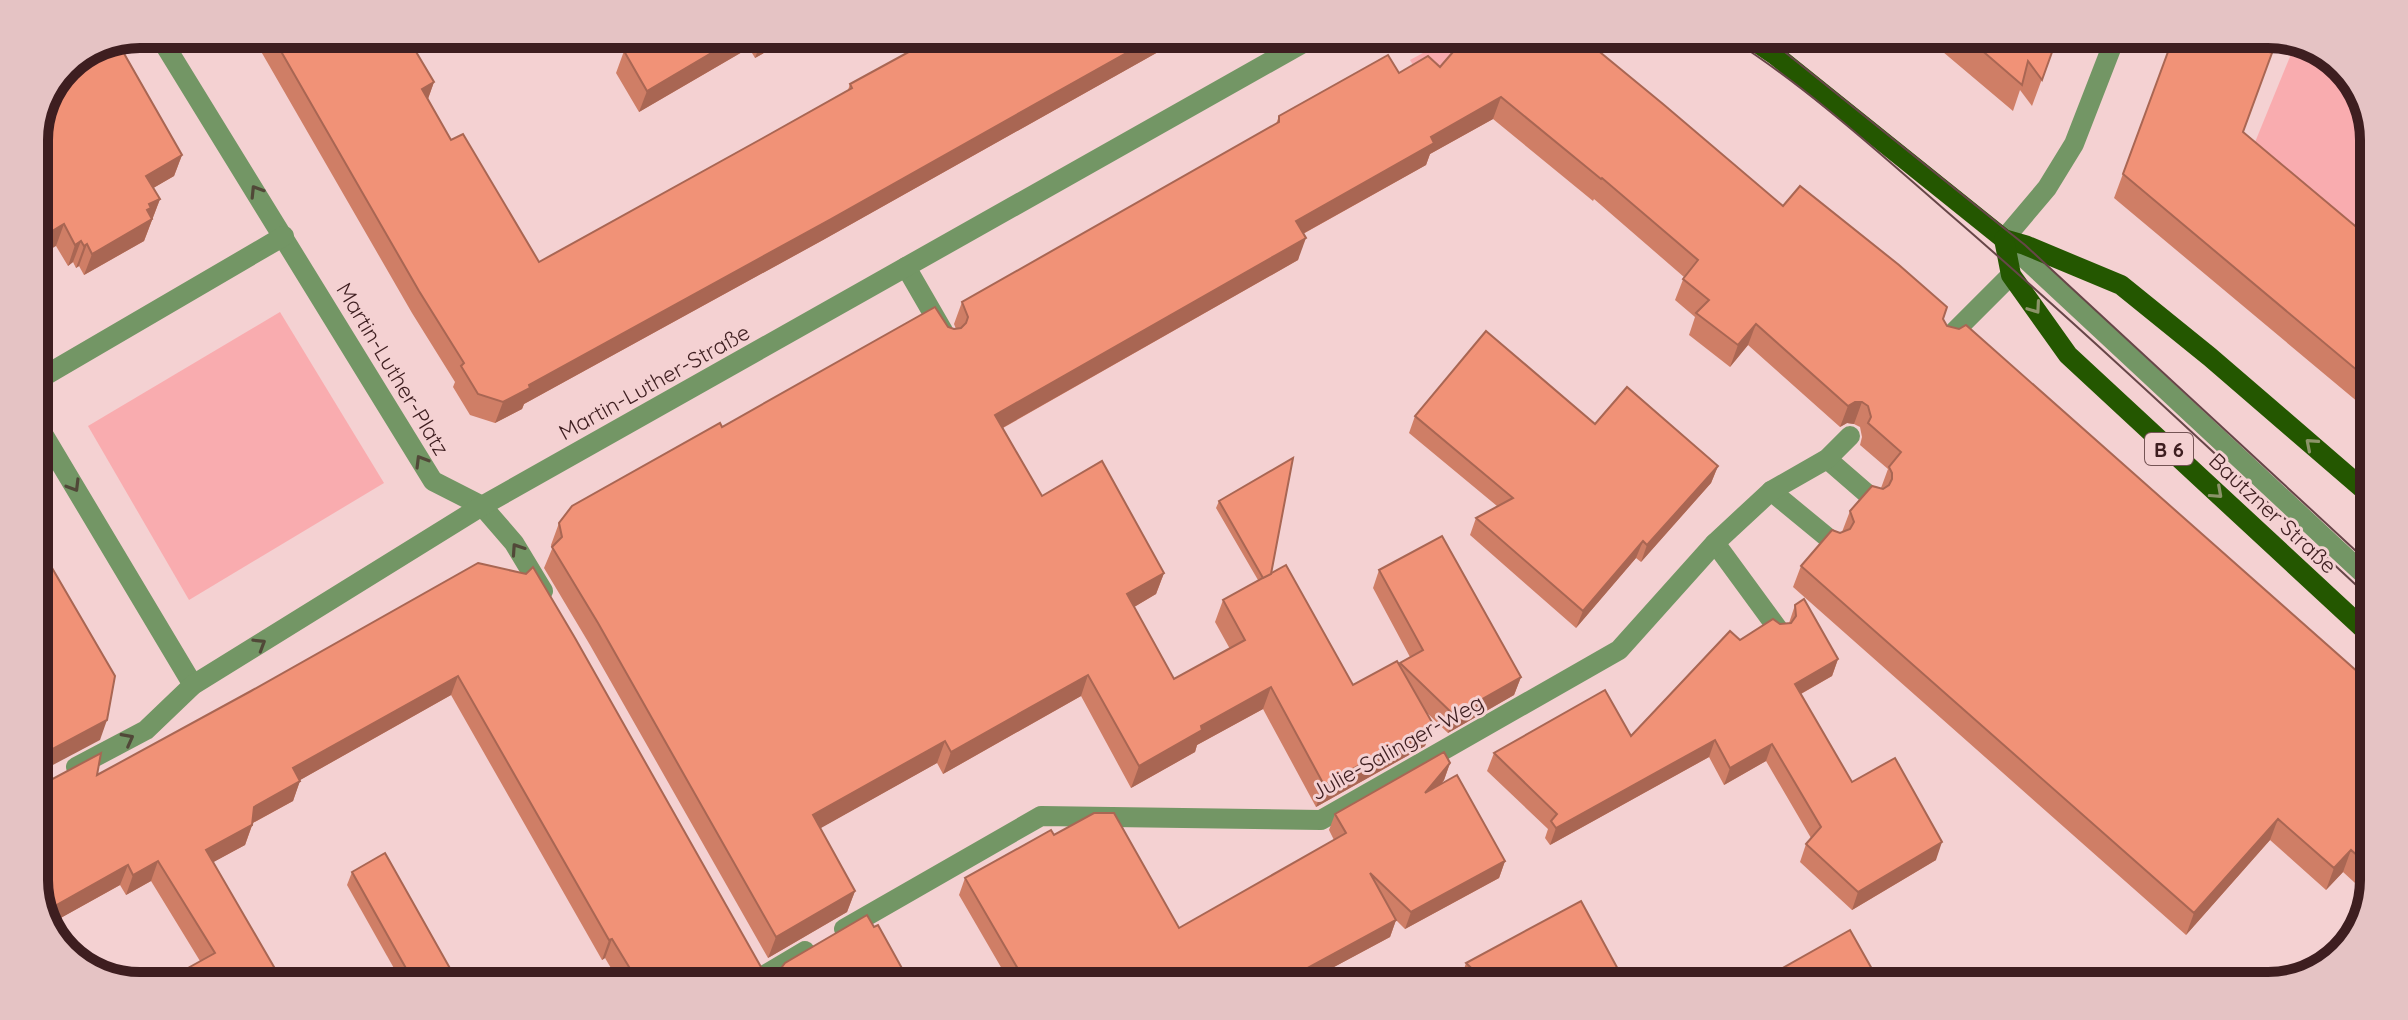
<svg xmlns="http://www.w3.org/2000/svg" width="2408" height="1020" font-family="Quicksand,sans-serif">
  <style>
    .green { fill: #f9acaf }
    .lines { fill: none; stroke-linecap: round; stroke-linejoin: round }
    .minor { stroke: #739665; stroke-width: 20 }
    .major { stroke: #245700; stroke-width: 20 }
    .tram { stroke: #674648; stroke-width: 2 }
    .wall { fill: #cf7e66 }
    .shaded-wall { fill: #a96653 }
    .building { fill: #f19277; stroke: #a96653; stroke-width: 2 }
    .oneway { stroke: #514838 }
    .oneway2 { stroke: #8c9469 }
    .labels { text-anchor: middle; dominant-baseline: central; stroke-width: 6; stroke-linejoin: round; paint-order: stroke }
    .shield { fill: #f4d1d2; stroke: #755455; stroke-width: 2 }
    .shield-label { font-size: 20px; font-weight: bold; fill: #3e1e20 }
    .street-label { font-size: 22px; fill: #3e1e20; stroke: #f4d1d2 }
    .rim { fill: none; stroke: #3e1e20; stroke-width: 10 }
  </style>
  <rect width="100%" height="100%" fill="#f4d1d2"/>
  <g class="green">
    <path d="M1449 39H1498L1420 77 1410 60Z"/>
    <path d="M2296 42H2308L2352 76 2374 133 2373 254 2251 152Z"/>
    <path d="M280 312 384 483 189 600 88 426Z"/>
  </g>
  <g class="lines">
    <g class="minor">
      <path d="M158 34 433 481 482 506 514 543 543 591"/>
      <path d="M2114 41 2074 144 2047 188 2004 239 2369 579"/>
      <path d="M906 267 943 331"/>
      <path d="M1948 338 2011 275"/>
      <path d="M34 382 284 236"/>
      <path d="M34 419 193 685"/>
      <path d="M1827 459 1872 498"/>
      <path d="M1771 491 1833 542"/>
      <path d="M1715 543 1778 629"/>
      <path d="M76 767 146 730 193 685 482 506 1312 38"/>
      <path d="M844 929 1041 816 1321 820 1619 650 1715 543 1771 491 1827 459 1850 436"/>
      <path d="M763 976 805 951"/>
    </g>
    <g class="major">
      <path d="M1753 40 1775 55 2004 239 2025 245 2121 285 2210 357 2370 495"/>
      <path d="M2004 239 2011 275 2068 355 2369 634"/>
    </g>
    <g class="tram">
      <path d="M1733 40C1809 89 1877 151 1945 210 2090 335 2229 467 2369 597"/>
      <path d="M1770 40 2025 245 2370 564"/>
    </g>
  </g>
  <g class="wall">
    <path d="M251 34 406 35 434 82 428 99 451 140 539 262 763 138 848 90 850 84 936 37 1183 38 823 240 524 404 522 409 495 423 470 415 453 387 455 382 412 313Z"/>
    <path d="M508 35H539L516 50Z"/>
    <path d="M654 36H794L755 58 749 48 639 112 616 73 624 51Z"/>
    <path d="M1930 41H2056L2032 106 2020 90 2013 111Z"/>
    <path d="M2172 41 2243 132 2373 241 2371 413 2114 198Z"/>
    <path d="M119 43V44L182 155 174 176 153 188 160 199 144 241 84 275 79 266 76 268 73 262 68 266 56 246 66 65Z"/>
    <path d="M1466 51 1783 206 1943 319 1947 326 2368 681 2366 893 2343 872 2326 890 2270 840 2186 935 1793 587 1801 566 1842 532 1850 511 1881 488 1888 469 1860 445 1862 437 1860 427 1854 424 1847 423 1840 427 1748 345 1730 367 1689 335 1695 317 1675 300 1684 277 1594 199 1593 201 1493 119 1430 154 1426 165 1303 234 1298 260 1003 428 1042 496 1164 573 1156 594 1134 607 1174 679 1230 649 1215 622 1223 600 1258 580 1216 508 1219 501 1353 685 1399 664 1410 657 1373 588 1379 570 1521 677 1514 695 1448 733 1427 713 1433 724 1425 746 1316 807 1263 709 1197 745 1195 752 1131 788 1081 696 943 774 937 763 820 828 855 891 847 912 768 958 590 645 544 568 552 549 551 545 559 523 722 427 948 327 956 329 954 324 962 302 1276 124 1279 116 1399 73 1440 67Z"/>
    <path d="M1415 416 1595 424 1718 466 1711 483 1641 562 1636 558 1576 628 1470 535 1476 518 1497 506 1409 433Z"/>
    <path d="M478 563 761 967 771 973 778 972 874 927 909 981 618 980 605 958 602 960 451 695 300 780 293 801 253 823 245 845 213 862 281 979 200 961 151 881 126 895 120 885 48 925 34 887 40 783 97 775 251 691Z"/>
    <path d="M1795 605 1838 659 1832 676 1801 694 1852 782 1936 860 1852 910 1800 862 1806 844 1811 838 1766 761 1724 785 1709 757 1550 845 1545 838 1548 829 1487 771 1494 753 1631 736 1740 640 1780 624 1789 623Z"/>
    <path d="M1450 763 1444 780 1442 783 1505 861 1499 878 1405 929 1396 920 1390 937 1306 982 1009 981 959 895 965 878 1179 928 1334 840 1329 830 1335 814Z"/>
    <path d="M352 872 456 979H400L347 885Z"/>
    <path d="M1466 963 1626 984 1462 983 1460 981Z"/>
  </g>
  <g class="shaded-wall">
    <path d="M521 35H539L516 50Z"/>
    <path d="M740 36H753L749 48 639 112 647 91Z"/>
    <path d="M765 36H794L755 58 763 37Z"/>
    <path d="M1153 38H1183L823 240 524 404 522 409 495 423 503 402 529 385Z"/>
    <path d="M434 82 426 104 422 89Z"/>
    <path d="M1501 97 1493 119 1430 154 1426 165 1288 242 1296 221 1431 137Z"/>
    <path d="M182 155 174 176 138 197 146 176Z"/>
    <path d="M160 199 144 241 84 275 92 254 149 204Z"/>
    <path d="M64 224 56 246 34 259V242Z"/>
    <path d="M1306 238 1298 260 988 436 995 415Z"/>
    <path d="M81 241 73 262 68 266 75 245Z"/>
    <path d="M87 244 79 266 76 268 84 246Z"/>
    <path d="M1756 324 1748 345 1730 367 1738 345Z"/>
    <path d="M1855 402H1862L1854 424 1847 423 1840 427 1848 406Z"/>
    <path d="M1718 466 1711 483 1641 562 1647 545Z"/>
    <path d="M1643 541 1636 558 1576 628 1583 611Z"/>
    <path d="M1164 573 1156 594 1119 616 1127 594Z"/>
    <path d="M1838 659 1832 676 1788 701 1795 684Z"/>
    <path d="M1088 675 1081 696 943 774 951 752Z"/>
    <path d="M458 676 451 695 286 788 293 768Z"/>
    <path d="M1521 677 1514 695 1448 733 1454 715Z"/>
    <path d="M1271 687 1263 709 1197 745 1195 752 1131 788 1139 766 1201 726Z"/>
    <path d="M107 720 100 740 34 775V759Z"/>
    <path d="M1433 724 1425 746 1316 807 1324 785Z"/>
    <path d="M1715 740 1709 757 1550 845 1556 828Z"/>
    <path d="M945 741 937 763 805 837 813 815Z"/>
    <path d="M1772 744 1766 761 1724 785 1730 768Z"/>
    <path d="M1450 763 1444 780 1419 810 1425 793Z"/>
    <path d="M300 781 293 801 247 826 254 807Z"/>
    <path d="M2278 819 2270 840 2186 935 2194 913Z"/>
    <path d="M252 825 245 845 199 870 206 850Z"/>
    <path d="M1942 842 1936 860 1852 910 1858 892Z"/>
    <path d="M2351 850 2343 872 2326 890 2334 868Z"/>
    <path d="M158 861 151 881 126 895 133 875Z"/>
    <path d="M1505 861 1499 878 1405 929 1411 912Z"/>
    <path d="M128 865 120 885 48 925 44 912Z"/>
    <path d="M855 891 847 912 768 958 776 937Z"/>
    <path d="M1396 920 1390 937 1306 982H1282Z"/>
    <path d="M612 939 605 958 602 960 609 940Z"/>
  </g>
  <g class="building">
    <path d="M271 34 406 35 434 82 422 89 451 140 463 134 539 262 763 138 852 88 850 84 936 37 1153 38 831 219 529 385 530 388 503 402 478 394 461 366 464 363 419 291Z"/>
    <path d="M654 36H740L647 91 624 51Z"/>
    <path d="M1475 39H1584L1663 104 1783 206 1800 186 1899 265 1947 307 1943 319 1947 326 1959 329 1966 325 2368 681 2367 864 2351 850 2334 868 2278 819 2194 913 1801 566 1832 530 1840 533 1850 529 1854 522 1850 511 1872 486 1883 489 1889 485 1892 479V473L1889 467 1901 452 1868 423 1871 417 1868 406 1862 402H1855L1848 406 1756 324 1738 345 1696 313 1709 300 1683 279 1698 260 1602 178 1601 179 1501 97 1431 137 1434 143 1296 221 1306 238 995 415 1042 496 1102 461 1164 573 1127 594 1174 679 1245 640 1223 600 1286 565 1353 685 1397 661 1433 724 1324 785 1271 687 1201 726 1202 730 1139 766 1088 675 951 752 945 741 813 815 855 891 776 937 598 623 552 547 562 537 559 523 572 506 720 423 722 427 935 307 948 327 954 329 961 328 966 323 968 317 962 302 1279 122V116L1388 55 1399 73 1428 56 1440 67 1459 45 1466 51Z"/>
    <path d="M1971 41H2056L2042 80 2028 61 2022 85Z"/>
    <path d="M2172 41 2276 42 2243 132 2373 241 2371 382 2123 174Z"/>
    <path d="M118 43 182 155 146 176 160 199 149 204 151 208 147 210 152 219 92 254 87 244 84 246 81 241 75 245 64 224 34 242V134L66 65Z"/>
    <path d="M1486 331 1595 424 1627 387 1718 466 1647 545 1643 541 1583 611 1476 518 1513 498 1415 416Z"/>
    <path d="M1293 458 1271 574 1263 578 1219 501Z"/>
    <path d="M1442 536 1521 677 1454 715 1400 663 1423 650 1379 570Z"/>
    <path d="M34 537 115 676 107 720 34 759Z"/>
    <path d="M478 563 526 574 533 567 575 638 761 967 771 973 778 972 785 963 867 915 874 927 878 925 909 981 637 980 612 939 609 940 458 676 293 768 300 781 254 807 252 825 206 850 281 979 170 978 215 953 158 861 133 875 128 865 44 912 34 887V781L40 783 47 782 101 753 97 775 251 691Z"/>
    <path d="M1804 599 1838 659 1795 684 1852 782 1895 758 1942 842 1858 892 1806 844 1821 827 1772 744 1730 768 1715 740 1556 828 1551 821 1557 814 1494 753 1605 690 1631 736 1730 631 1740 640 1773 619 1780 624 1791 623 1796 616 1795 605Z"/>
    <path d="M1444 752 1450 763 1425 793 1457 775 1505 861 1411 912 1370 873 1396 920 1282 982 1025 981 965 878 1051 830 1054 835 1094 813H1114L1179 928 1346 833 1335 814Z"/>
    <path d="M385 853 456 979H412L352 872Z"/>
    <path d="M1581 901 1626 984 1487 983 1466 963Z"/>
    <path d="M1850 930 1881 985 1768 984 1765 978Z"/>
    <path d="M132 970 137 978H117Z"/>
  </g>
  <defs><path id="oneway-chevron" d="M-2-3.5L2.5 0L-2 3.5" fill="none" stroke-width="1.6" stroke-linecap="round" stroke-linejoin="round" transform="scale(2)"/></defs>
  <g class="oneway">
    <use href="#oneway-chevron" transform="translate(256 191) rotate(-122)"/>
    <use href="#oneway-chevron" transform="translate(421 461) rotate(-121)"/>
    <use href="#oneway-chevron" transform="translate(74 486) rotate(59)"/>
    <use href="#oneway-chevron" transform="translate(517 549) rotate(-124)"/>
    <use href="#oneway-chevron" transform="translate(260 644) rotate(-32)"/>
    <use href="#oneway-chevron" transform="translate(128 739) rotate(-28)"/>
  </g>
  <g class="oneway2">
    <use href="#oneway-chevron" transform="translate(2035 308) rotate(55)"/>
    <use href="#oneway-chevron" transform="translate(2311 444) rotate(-139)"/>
    <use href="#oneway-chevron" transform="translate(2217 493) rotate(42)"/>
  </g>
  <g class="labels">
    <rect class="shield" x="2145" y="433" width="48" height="32" rx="6"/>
    <g class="shield-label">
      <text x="2169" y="449">B 6</text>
    </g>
    <g class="street-label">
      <text transform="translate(393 369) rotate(59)">Martin-Luther-Platz</text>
      <text transform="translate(654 382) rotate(-29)">Martin-Luther-Straße</text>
      <text transform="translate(2273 513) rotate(43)">Bautzner Straße</text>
      <text transform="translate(1397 747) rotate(-29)">Julie-Salinger-Weg</text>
    </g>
  </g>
  <path d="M0 0H2408V1020H0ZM140 48H2268A92 92 0 0 1 2360 140V880A92 92 0 0 1 2268 972H140A92 92 0 0 1 48 880V140A92 92 0 0 1 140 48Z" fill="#e5c3c4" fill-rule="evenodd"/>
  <path class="rim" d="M140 48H2268A92 92 0 0 1 2360 140V880A92 92 0 0 1 2268 972H140A92 92 0 0 1 48 880V140A92 92 0 0 1 140 48Z"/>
</svg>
